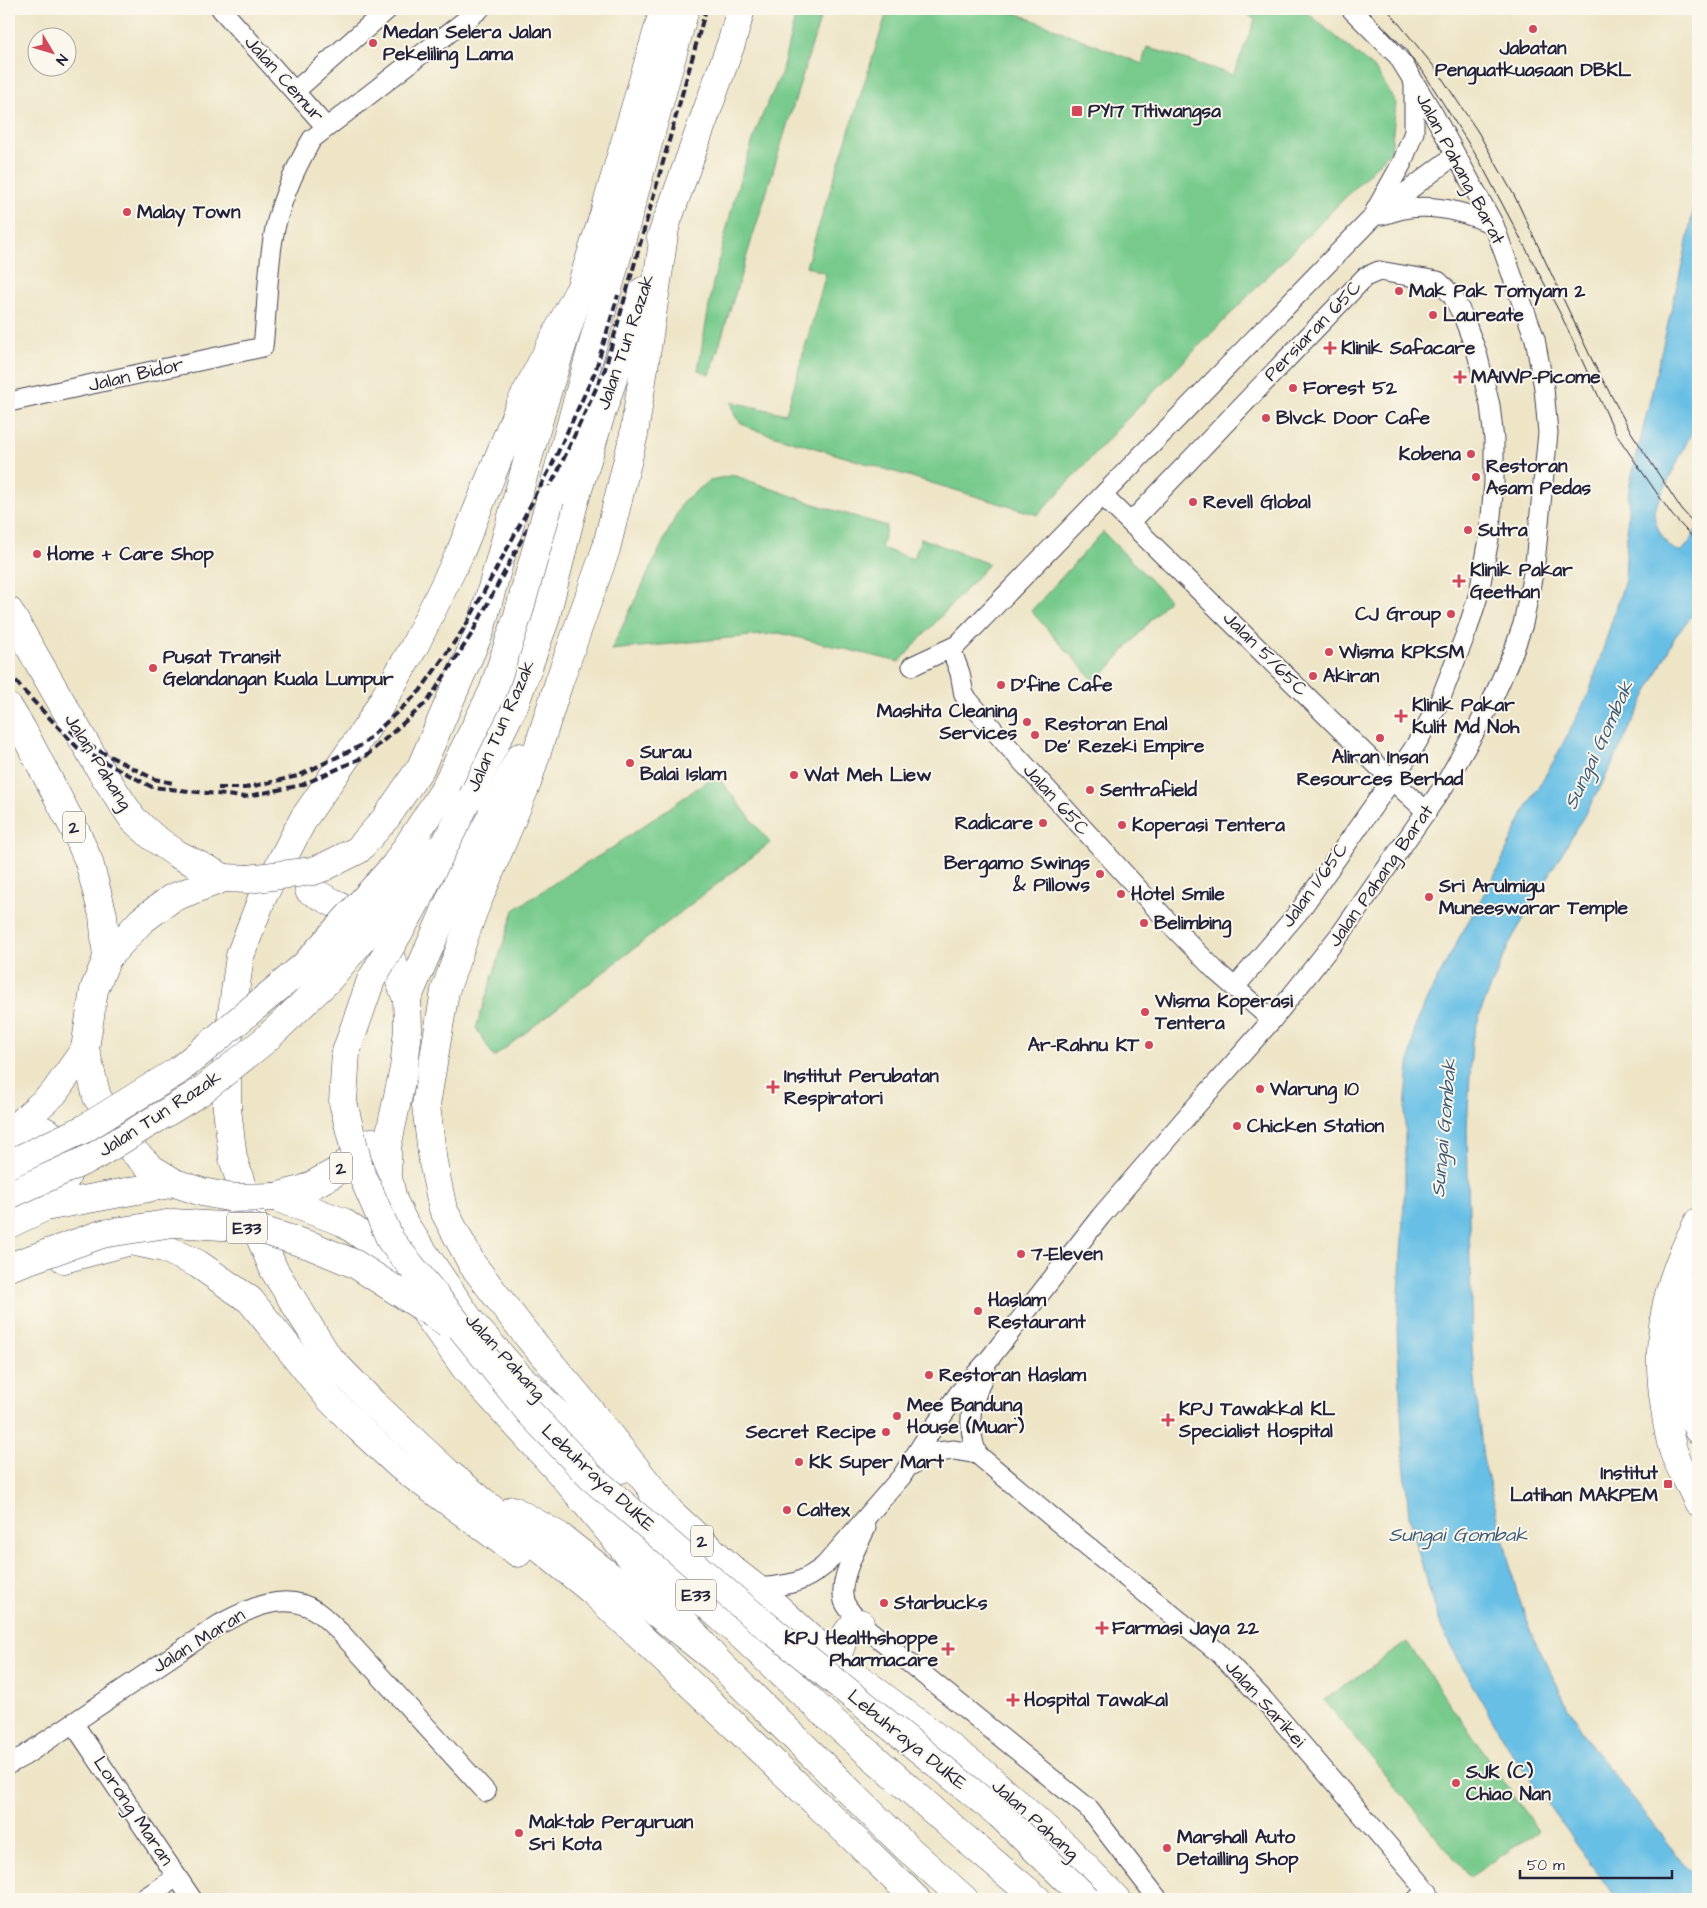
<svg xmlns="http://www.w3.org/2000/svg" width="1707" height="1908" font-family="'Architects Daughter',sans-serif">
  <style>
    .green { fill: #77ca8c; stroke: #4c7664 }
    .water { fill: #68bfe5; stroke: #457090 }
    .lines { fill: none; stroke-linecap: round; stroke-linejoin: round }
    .street-casing { stroke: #413f50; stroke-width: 21 }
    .secondary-casing { stroke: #413f50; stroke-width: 29 }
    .primary-casing { stroke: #413f50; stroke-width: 29 }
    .highway-casing { stroke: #413f50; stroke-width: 29 }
    .street { stroke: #fff; stroke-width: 19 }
    .secondary { stroke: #fff; stroke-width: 28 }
    .primary { stroke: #fff; stroke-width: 28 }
    .highway { stroke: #fff; stroke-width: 28 }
    .tram { stroke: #22223b; stroke-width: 1 }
    .rail { stroke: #22223b; stroke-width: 4; stroke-dasharray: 8 4; stroke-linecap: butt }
    .primary-bridge-casing { stroke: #413f50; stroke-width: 29; stroke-linecap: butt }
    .highway-bridge-casing { stroke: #413f50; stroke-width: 29; stroke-linecap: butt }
    .primary-bridge { stroke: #fff; stroke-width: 28 }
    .highway-bridge { stroke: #fff; stroke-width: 28 }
    .poi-dot { fill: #d1495b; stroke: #fbf7ec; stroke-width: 2 }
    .labels { text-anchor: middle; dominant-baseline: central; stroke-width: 4; stroke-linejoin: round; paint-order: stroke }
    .shield { fill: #fbf7ec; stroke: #636270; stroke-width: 1 }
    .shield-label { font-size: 18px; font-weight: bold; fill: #22223b }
    .poi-label { font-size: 19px; font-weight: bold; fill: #22223b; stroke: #fbf7ec; text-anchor: start }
    .street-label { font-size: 19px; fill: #22223b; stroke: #fbf7ec }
    .water-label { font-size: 20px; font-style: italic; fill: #3a5976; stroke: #fbf7ec }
  </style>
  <rect width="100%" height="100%" fill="#fbf7ec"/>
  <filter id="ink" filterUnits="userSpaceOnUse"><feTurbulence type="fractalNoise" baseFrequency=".02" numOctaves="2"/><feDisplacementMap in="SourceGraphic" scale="10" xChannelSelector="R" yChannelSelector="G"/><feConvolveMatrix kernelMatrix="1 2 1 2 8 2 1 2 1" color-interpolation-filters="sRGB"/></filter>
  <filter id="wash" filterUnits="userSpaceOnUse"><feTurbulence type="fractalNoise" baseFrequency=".0096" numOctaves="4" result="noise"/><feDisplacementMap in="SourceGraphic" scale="20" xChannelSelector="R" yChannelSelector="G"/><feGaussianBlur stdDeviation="1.12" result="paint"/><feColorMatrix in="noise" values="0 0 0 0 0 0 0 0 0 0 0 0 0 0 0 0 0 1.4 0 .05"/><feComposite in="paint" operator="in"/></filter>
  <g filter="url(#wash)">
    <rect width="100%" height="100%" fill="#eee5c7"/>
    <g class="green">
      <path d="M797 9H823L710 375 698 370 713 283 736 192 758 125 781 74Z"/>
      <path d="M888 9H1006L1142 64 1147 47 1233 75 1255 20 1242 9H1303L1377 71 1396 103 1391 151 1123 423 1038 515 752 429C737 421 734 419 732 402L786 414 826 274 806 266Z"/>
      <path d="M733 475 823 507 887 526 881 548 914 559 921 538 989 564 899 662 779 633 611 650 683 501 711 480Z"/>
      <path d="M1103 532 1169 599 1096 683 1031 611Z"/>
      <path d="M716 775 770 843 494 1057 476 1028 514 910 568 874 609 850Z"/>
      <path d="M1407 1642 1538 1831 1470 1877 1324 1700Z"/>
    </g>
    <path class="water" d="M1698 184V419L1654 510C1653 523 1666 552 1682 551L1689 543 1698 526V608L1676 635 1599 790 1510 942 1482 1008 1472 1040 1467 1128 1472 1350 1483 1459 1517 1593 1534 1638 1563 1698 1592 1748 1698 1880V1899H1617L1516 1760 1462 1667 1442 1629 1424 1573 1409 1515 1403 1451 1397 1330 1405 1182V1109L1409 1066 1415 1027 1427 999 1459 938 1497 871 1526 808 1555 759 1589 693 1625 580 1629 488 1685 252Z"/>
  </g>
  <g filter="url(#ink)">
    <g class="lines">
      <g class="street-casing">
        <g id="street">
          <path d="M221 9 326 127"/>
          <path d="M295 91 388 9"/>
          <path d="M1374 213 1402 163 1414 132V85"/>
          <path d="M1382 215C1390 213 1400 209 1409 208 1437 205 1468 213 1494 225"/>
          <path d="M9 402 263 347C267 312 267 275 273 239 279 203 294 170 312 139L480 9"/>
          <path d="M1103 496 1392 780 1427 812"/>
          <path d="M1131 522 1365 277 1379 271 1438 281 1452 295 1463 316 1477 353 1490 405 1494 440V482L1489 539 1479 593 1468 628 1440 700 1426 727 1412 751 1301 909 1235 987"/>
          <path d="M951 649 960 673 964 695 1005 743 1174 928 1217 972 1272 1020"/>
          <path d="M912 666 957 645 1371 219 1455 155"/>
          <path d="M977 1454C964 1417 973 1402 986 1369"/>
          <path d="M912 1465 929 1453 954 1450 977 1454 1059 1523 1218 1652 1264 1700 1428 1892 1417 1899"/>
          <path d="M866 1528C857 1546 838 1581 844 1601 847 1609 855 1617 860 1623L1088 1808 1158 1899"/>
          <path d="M756 1588C787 1585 801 1585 825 1565L902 1476 926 1438 959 1393 990 1358 1101 1216 1188 1115 1272 1020 1342 932 1444 786 1491 703 1514 650 1523 624 1535 563 1548 433 1544 388 1535 339 1494 225 1434 115 1398 56 1351 9"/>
          <path d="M73 1723 192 1899"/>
          <path d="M9 1764 24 1756 220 1624C248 1609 286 1590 316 1611 325 1617 332 1625 340 1632L486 1792"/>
          <path d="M143 1899 177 1877"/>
        </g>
      </g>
      <g class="secondary-casing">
        <g id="secondary">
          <path d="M1698 1222C1665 1284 1654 1340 1665 1409 1667 1423 1669 1437 1673 1450 1679 1468 1691 1485 1698 1502"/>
          <path d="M1698 1285C1695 1297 1690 1310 1688 1323 1681 1356 1684 1399 1698 1430"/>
        </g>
      </g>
      <g class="primary-casing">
        <g id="primary">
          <path d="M666 222 634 434 606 549 559 682 527 783 473 912 445 991 426 1105 433 1162 443 1209 472 1264 525 1333 579 1397 668 1509"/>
          <path d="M661 238 732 41 741 9"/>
          <path d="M550 500 685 9"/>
          <path d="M9 611 101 771 133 819 153 837 177 854 224 878"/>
          <path d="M9 708 22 729 76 832 89 862 103 915 107 958"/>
          <path d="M466 803 515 703 545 620 574 503 601 414 643 291"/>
          <path d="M324 867 358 850 386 818 421 767 480 631 543 405 604 214 664 9"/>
          <path d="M309 890 336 904 363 924 390 956 407 999 408 1029 404 1068 387 1147V1173L393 1200 405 1225 471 1322 518 1375 567 1424 621 1469"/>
          <path d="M407 999 469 856 520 757"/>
          <path d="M9 1133 54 1093 85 1049"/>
          <path d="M9 1135C15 1133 25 1128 32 1127 38 1127 45 1131 50 1134 74 1147 75 1167 60 1188"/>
          <path d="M175 1183 152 1169 132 1150 97 1097 85 1049 94 990 107 958 141 921 172 898 224 878 248 879"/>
          <path d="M275 1197 343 1222 368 1240 389 1262 466 1369 564 1477 716 1660 904 1845 964 1899"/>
          <path d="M275 1197 305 1189 336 1172 372 1142"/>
          <path d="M9 1224 45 1207 175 1183"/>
          <path d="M654 1497 734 1571 756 1588 836 1661 980 1770 1067 1848 1116 1899"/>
          <path d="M836 1661C841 1646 844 1628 860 1623"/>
        </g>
      </g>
      <g class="highway-casing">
        <g id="highway">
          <path d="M577 294 519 407 460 553 414 647 368 726 304 818 262 898 240 956 227 1049V1109L233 1158 251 1216 274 1270 328 1357 374 1404 448 1473 591 1590 849 1834 916 1899"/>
          <path d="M64 1259 131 1241 164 1248 198 1264 250 1300 330 1399 360 1429 400 1466 518 1553"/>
          <path d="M564 1477 744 1638 826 1715 961 1835 1037 1899"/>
          <path d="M513 1510 559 1536 716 1660"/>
        </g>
      </g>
      <use href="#street" class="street"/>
      <use href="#secondary" class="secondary"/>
      <use href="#primary" class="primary"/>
      <use href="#highway" class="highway"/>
      <g class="tram">
        <path d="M1366 9 1422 70 1479 160 1561 315 1616 434 1672 515 1698 543"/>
        <path d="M1387 9 1436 69 1478 132 1515 197 1593 362 1631 432 1682 510 1698 528"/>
      </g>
      <g class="rail">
        <path d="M9 671 22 689 78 748 152 787 244 797 302 785 366 756 428 701 471 635 558 471 605 369 706 9"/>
        <path d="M70 730 84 743 154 779 173 783"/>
        <path d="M218 788H245L298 776 362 745 420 691 465 627 551 467 595 372 618 295"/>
      </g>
      <g class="primary-bridge-casing">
        <g id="primary-bridge">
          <path d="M248 879 313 871 324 867"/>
          <path d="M9 1164 84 1129 179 1070 304 966 395 865 443 792 493 691 518 615 550 500"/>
          <path d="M175 1183 202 1192 233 1198 275 1197"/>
          <path d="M9 1195 95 1156 200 1092 264 1041 328 980 414 878 432 851"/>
        </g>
      </g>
      <g class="highway-bridge-casing">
        <g id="highway-bridge">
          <path d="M466 803 413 908 371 980 346 1052 343 1102 359 1168 391 1241 530 1413 591 1477 747 1610 999 1814 1087 1899"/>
          <path d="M9 1267 102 1234 173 1223 255 1228 312 1246 355 1264 447 1323"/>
        </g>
      </g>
      <use href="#primary-bridge" class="primary-bridge"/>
      <use href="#highway-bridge" class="highway-bridge"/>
    </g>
  </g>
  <g class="poi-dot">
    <circle cx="1533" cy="29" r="5"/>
    <circle cx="373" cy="43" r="5"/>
    <rect x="1071" y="105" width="12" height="12" rx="2.5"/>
    <circle cx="127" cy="212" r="5"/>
    <circle cx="1399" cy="291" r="5"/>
    <circle cx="1433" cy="315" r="5"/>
    <path d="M1327.5 340.5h5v5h5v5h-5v5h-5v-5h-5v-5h5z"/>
    <path d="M1457.5 369.5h5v5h5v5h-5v5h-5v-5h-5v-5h5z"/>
    <circle cx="1293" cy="388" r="5"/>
    <circle cx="1266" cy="418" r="5"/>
    <circle cx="1471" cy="454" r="5"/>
    <circle cx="1476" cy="477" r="5"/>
    <circle cx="1193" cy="502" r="5"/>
    <circle cx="1468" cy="530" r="5"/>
    <circle cx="37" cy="554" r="5"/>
    <path d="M1456.5 573.5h5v5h5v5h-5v5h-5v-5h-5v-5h5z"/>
    <circle cx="1451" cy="614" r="5"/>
    <circle cx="1329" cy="652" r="5"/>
    <circle cx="153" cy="668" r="5"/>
    <circle cx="1313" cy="676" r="5"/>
    <circle cx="1001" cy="685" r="5"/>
    <path d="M1398.5 708.5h5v5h5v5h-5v5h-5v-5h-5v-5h5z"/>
    <circle cx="1027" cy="722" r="5"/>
    <circle cx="1035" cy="735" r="5"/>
    <circle cx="1380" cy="738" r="5"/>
    <circle cx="630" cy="763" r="5"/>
    <circle cx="794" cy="775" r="5"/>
    <circle cx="1090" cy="790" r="5"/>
    <circle cx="1043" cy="823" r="5"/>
    <circle cx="1122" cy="825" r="5"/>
    <circle cx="1100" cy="874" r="5"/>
    <circle cx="1121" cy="894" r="5"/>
    <circle cx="1429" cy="897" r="5"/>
    <circle cx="1144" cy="923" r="5"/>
    <circle cx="1145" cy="1012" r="5"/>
    <circle cx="1149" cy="1045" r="5"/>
    <path d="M770.5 1079.5h5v5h5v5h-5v5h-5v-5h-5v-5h5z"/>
    <circle cx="1260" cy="1089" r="5"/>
    <circle cx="1237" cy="1126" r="5"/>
    <circle cx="1021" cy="1254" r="5"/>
    <circle cx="978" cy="1311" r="5"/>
    <circle cx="929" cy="1375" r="5"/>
    <circle cx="897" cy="1416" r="5"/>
    <path d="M1165.5 1412.5h5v5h5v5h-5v5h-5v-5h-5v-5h5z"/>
    <circle cx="886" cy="1432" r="5"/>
    <circle cx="799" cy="1462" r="5"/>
    <rect x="1663" y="1479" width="10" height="10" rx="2.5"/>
    <circle cx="787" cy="1510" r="5"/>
    <circle cx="884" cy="1603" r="5"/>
    <path d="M1099.5 1620.5h5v5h5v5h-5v5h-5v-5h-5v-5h5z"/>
    <path d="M945.5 1641.5h5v5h5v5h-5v5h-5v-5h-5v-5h5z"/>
    <path d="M1010.5 1692.5h5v5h5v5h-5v5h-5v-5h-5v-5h5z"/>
    <circle cx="1456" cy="1783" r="5"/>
    <circle cx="519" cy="1833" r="5"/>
    <circle cx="1167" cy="1848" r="5"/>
  </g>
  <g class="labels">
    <g class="shield">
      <rect x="63" y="811.5" width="22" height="31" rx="4"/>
      <rect x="330" y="1152.5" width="22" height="31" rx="4"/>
      <rect x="227" y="1212.5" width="40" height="31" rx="4"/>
      <rect x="691" y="1525.5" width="22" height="31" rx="4"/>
      <rect x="676" y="1579.5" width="40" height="31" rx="4"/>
    </g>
    <g class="shield-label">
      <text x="74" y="827">2</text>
      <text x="341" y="1168">2</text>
      <text x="247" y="1228">E33</text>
      <text x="702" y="1541">2</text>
      <text x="696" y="1595">E33</text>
    </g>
    <g class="poi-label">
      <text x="383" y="32">Medan Selera Jalan<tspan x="383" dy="22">Pekeliling Lama</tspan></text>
      <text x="1533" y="48" text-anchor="middle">Jabatan<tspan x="1533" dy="22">Penguatkuasaan DBKL</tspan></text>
      <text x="1088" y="111">PY17 Titiwangsa</text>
      <text x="137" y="212">Malay Town</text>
      <text x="1409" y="291">Mak Pak Tomyam 2</text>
      <text x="1443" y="315">Laureate</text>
      <text x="1341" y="348">Klinik Safacare</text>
      <text x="1471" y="377">MAIWP-Picome</text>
      <text x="1303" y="388">Forest 52</text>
      <text x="1276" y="418">Blvck Door Cafe</text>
      <text x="1461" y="454" text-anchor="end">Kobena</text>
      <text x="1486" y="466">Restoran<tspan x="1486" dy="22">Asam Pedas</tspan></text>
      <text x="1203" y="502">Revell Global</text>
      <text x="1478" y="530">Sutra</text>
      <text x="47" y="554">Home + Care Shop</text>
      <text x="1470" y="570">Klinik Pakar<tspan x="1470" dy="22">Geethan</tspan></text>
      <text x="1441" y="614" text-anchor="end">CJ Group</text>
      <text x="1339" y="652">Wisma KPKSM</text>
      <text x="163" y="657">Pusat Transit<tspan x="163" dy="22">Gelandangan Kuala Lumpur</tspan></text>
      <text x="1323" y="676">Akiran</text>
      <text x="1011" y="685">D’fine Cafe</text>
      <text x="1412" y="705">Klinik Pakar<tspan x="1412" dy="22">Kulit Md Noh</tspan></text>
      <text x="1017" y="711" text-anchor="end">Mashita Cleaning<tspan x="1017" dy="22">Services</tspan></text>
      <text x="1045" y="724">Restoran Enal<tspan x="1045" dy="22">De' Rezeki Empire</tspan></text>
      <text x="640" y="752">Surau<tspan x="640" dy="22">Balai Islam</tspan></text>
      <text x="1380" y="757" text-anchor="middle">Aliran Insan<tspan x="1380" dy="22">Resources Berhad</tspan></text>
      <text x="804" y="775">Wat Meh Liew</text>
      <text x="1100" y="790">Sentrafield</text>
      <text x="1033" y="823" text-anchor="end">Radicare</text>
      <text x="1132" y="825">Koperasi Tentera</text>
      <text x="1090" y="863" text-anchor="end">Bergamo Swings<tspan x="1090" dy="22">&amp; Pillows</tspan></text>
      <text x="1439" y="886">Sri Arulmigu<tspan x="1439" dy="22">Muneeswarar Temple</tspan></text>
      <text x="1131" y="894">Hotel Smile</text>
      <text x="1154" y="923">Belimbing</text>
      <text x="1155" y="1001">Wisma Koperasi<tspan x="1155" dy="22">Tentera</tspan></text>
      <text x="1139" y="1045" text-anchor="end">Ar-Rahnu KT</text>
      <text x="784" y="1076">Institut Perubatan<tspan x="784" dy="22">Respiratori</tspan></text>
      <text x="1270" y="1089">Warung 10</text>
      <text x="1247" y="1126">Chicken Station</text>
      <text x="1031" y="1254">7-Eleven</text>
      <text x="988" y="1300">Haslam<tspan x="988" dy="22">Restaurant</tspan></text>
      <text x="939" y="1375">Restoran Haslam</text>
      <text x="907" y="1405">Mee Bandung<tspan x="907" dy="22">House (Muar)</tspan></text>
      <text x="1179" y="1409">KPJ Tawakkal KL<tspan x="1179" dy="22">Specialist Hospital</tspan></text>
      <text x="876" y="1432" text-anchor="end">Secret Recipe</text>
      <text x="809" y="1462">KK Super Mart</text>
      <text x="1658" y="1473" text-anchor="end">Institut<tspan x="1658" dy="22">Latihan MAKPEM</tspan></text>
      <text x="797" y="1510">Caltex</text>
      <text x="894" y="1603">Starbucks</text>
      <text x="1112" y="1628">Farmasi Jaya 22</text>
      <text x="938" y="1638" text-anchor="end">KPJ Healthshoppe<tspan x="938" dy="22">Pharmacare</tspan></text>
      <text x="1024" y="1700">Hospital Tawakal</text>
      <text x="1466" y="1772">SJK (C)<tspan x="1466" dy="22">Chiao Nan</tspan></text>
      <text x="529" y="1822">Maktab Perguruan<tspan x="529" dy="22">Sri Kota</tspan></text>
      <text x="1177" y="1837">Marshall Auto<tspan x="1177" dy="22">Detailling Shop</tspan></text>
    </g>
    <g class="street-label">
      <text transform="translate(284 79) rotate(48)">Jalan Cemur</text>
      <text transform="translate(1460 169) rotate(62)">Jalan Pahang Barat</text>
      <text transform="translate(1313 331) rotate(-46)">Persiaran 65C</text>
      <text transform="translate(626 342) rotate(-71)">Jalan Tun Razak</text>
      <text transform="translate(136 375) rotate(-13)">Jalan Bidor</text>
      <text transform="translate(1265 654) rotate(45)">Jalan 5/65C</text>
      <text transform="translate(501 726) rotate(-66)">Jalan Tun Razak</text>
      <text transform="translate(98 762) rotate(58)">Jalan Pahang</text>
      <text transform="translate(1056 800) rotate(48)">Jalan 65C</text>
      <text transform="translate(1381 876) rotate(-55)">Jalan Pahang Barat</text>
      <text transform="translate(1315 885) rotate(-54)">Jalan 1/65C</text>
      <text transform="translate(160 1114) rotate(-33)">Jalan Tun Razak</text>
      <text transform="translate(505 1357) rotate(48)">Jalan Pahang</text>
      <text transform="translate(598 1478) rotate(43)">Lebuhraya DUKE</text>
      <text transform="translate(199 1641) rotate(-32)">Jalan Maran</text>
      <text transform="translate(1265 1704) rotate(48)">Jalan Sarikei</text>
      <text transform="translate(907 1740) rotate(39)">Lebuhraya DUKE</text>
      <text transform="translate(133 1811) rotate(56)">Lorong Maran</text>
      <text transform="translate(1035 1820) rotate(42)">Jalan Pahang</text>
    </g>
    <g class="water-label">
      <text transform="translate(1599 745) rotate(-65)">Sungai Gombak</text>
      <text transform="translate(1444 1128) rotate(-85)">Sungai Gombak</text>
      <text x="1458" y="1535">Sungai Gombak</text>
    </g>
  </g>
  <rect width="1707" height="1908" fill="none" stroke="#fbf7ec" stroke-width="30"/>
  <g transform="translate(52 52) rotate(128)"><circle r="24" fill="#fbf7ec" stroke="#a4a2a5"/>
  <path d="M0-4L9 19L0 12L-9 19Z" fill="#d1495b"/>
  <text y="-8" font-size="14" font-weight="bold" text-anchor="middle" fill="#22223b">N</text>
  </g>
  <path d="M1520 1870v8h152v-8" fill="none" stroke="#22223b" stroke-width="2.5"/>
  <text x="1527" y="1870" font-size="15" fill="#22223b" stroke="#fbf7ec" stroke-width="4" paint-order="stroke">50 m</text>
</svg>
